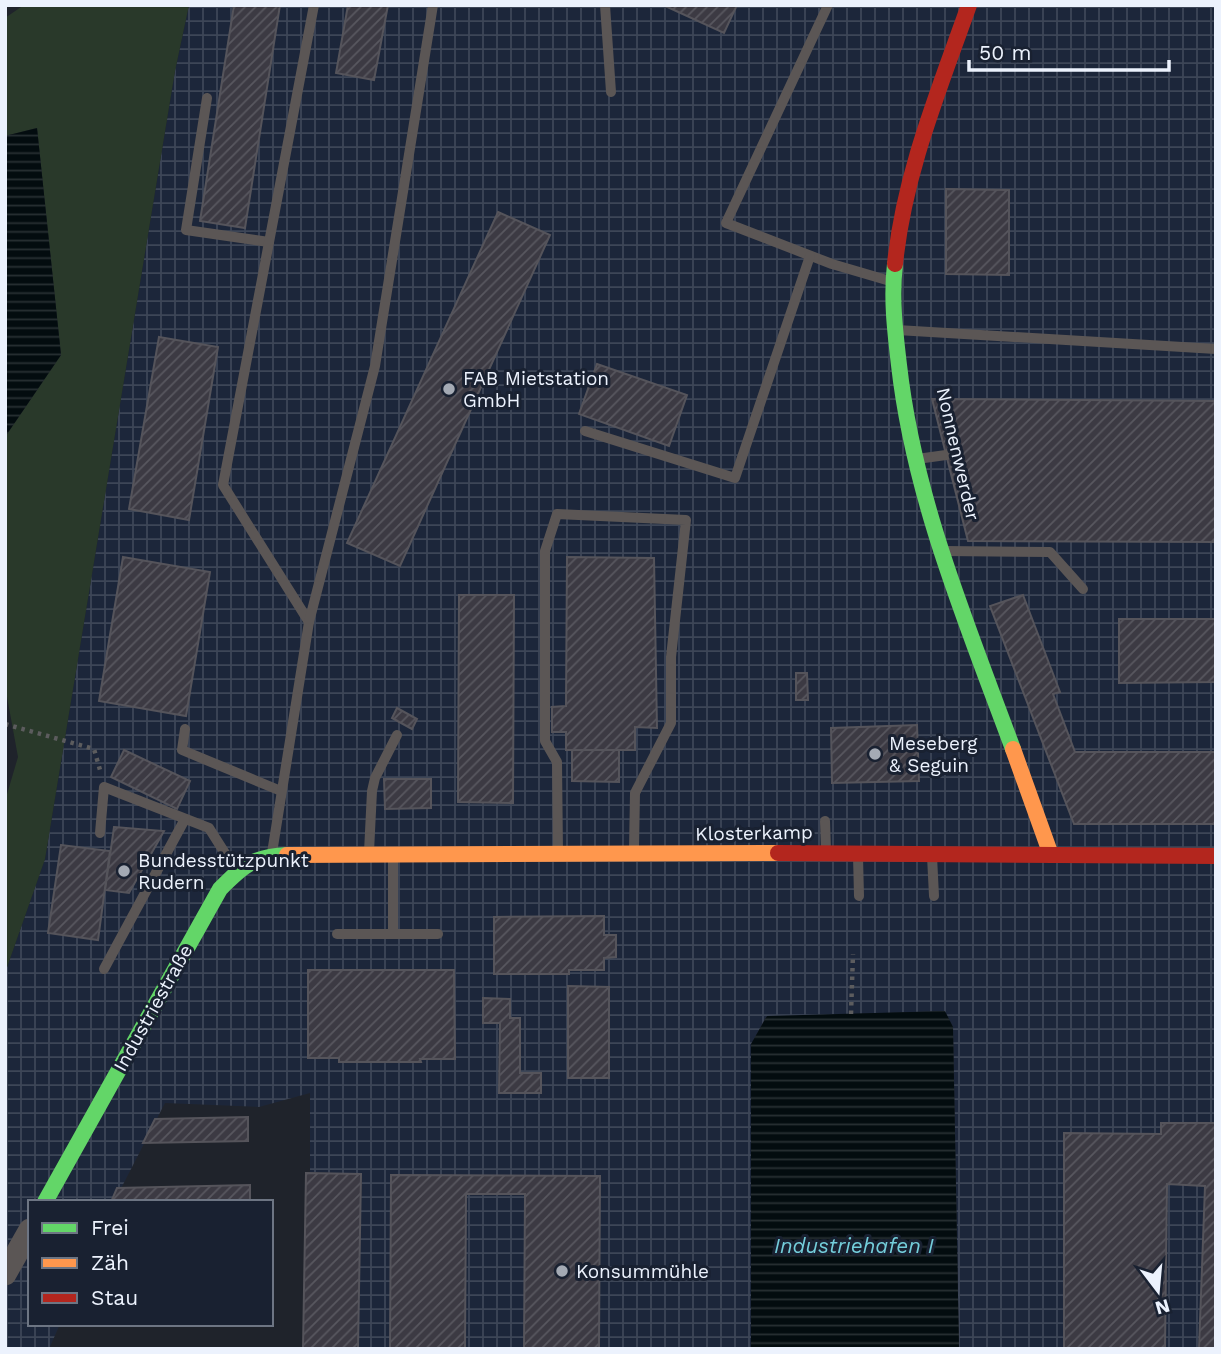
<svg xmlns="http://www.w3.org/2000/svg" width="1221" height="1354" font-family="'Work Sans',sans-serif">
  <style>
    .industrial { fill: url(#industrial-grid) }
    .green { fill: #29392a }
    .water { fill: url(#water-rules) }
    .building { fill: url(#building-hatch); stroke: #55545b; stroke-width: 2 }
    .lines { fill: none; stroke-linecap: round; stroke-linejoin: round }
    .path { stroke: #5c5c5e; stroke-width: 4.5; stroke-dasharray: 3.5 5; stroke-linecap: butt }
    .lane { stroke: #5b5655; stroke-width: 10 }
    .street { stroke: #5b5655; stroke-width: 23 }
    .fast { stroke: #63d668; stroke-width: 16 }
    .slow { stroke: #ff974d; stroke-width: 16 }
    .jam { stroke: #b3261e; stroke-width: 16 }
    .poi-dot { fill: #a4aab4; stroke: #192131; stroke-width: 2.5 }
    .labels { text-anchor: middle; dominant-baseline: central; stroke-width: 6; stroke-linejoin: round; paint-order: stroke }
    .poi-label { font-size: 19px; fill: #ecf2fd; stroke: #192131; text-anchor: start }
    .street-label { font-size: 19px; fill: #ecf2fd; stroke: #192131 }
    .water-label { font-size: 21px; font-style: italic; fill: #74cedb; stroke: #192131 }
  </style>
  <defs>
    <pattern id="industrial-grid" width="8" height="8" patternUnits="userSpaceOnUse" patternTransform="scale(1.75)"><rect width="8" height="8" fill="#1c263a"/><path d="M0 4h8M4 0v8" fill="none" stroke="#3d4657"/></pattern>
    <pattern id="water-rules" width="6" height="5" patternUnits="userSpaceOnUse" patternTransform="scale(1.75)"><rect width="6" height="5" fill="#030c0f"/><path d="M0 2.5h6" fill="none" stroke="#283033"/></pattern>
    <pattern id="building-hatch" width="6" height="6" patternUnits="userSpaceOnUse" patternTransform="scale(1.75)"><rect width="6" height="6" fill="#3c3a43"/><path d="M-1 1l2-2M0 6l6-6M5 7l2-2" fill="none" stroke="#58575f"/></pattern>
  </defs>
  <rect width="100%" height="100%" fill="#1f232b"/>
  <path class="industrial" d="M189 5H1216V1349H959L953 1027 944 1011 766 1017 751 1045V1349H356L362 1174 310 1172V1093L259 1107 165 1103 114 1202H30V1324H60L49 1349H5V973L45 859 175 71Z"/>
  <path class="green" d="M24 5H189L175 71 45 859 5 973V801L18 757 5 686V437L61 355 37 128 5 136V18Z"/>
  <g class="water">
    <path d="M37 128 61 355 5 437V136Z"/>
    <path d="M945 1011 953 1027 959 1349H751V1044L767 1016Z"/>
  </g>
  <g class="building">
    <path d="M234 5H280L245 228 200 221Z"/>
    <path d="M348 5H388L374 80 336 73Z"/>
    <path d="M663 5H737L724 33Z"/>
    <path d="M946 189 1009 190V275L946 274Z"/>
    <path d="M498 212 550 235 400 566 347 543Z"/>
    <path d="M159 337 218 347 189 520 129 509Z"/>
    <path d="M597 364 687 395 669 446 579 414Z"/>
    <path d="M932 399 1216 401V542L968 541Z"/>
    <path d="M123 557 210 572 186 716 99 701Z"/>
    <path d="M567 557 654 558 657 728 635 727V750H566V732H552V707L566 706Z"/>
    <path d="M459 595H514L513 803 458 802Z"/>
    <path d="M1023 595 1060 692 1053 694 1075 752H1216V824H1074L990 606Z"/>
    <path d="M1119 619H1216V682L1119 683Z"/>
    <path d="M796 673H807L808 700H796Z"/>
    <path d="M397 708 417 719 412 729 392 718Z"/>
    <path d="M917 725 919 781 832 783 831 728Z"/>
    <path d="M124 750 190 781 177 809 111 777Z"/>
    <path d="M572 750H619V782L572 781Z"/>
    <path d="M384 779H431V808L385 809Z"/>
    <path d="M114 827 164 831 129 893 105 890Z"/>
    <path d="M61 845 110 851 98 940 48 933Z"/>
    <path d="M604 916V935H616V957L604 958V970H569V974H494V917Z"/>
    <path d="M308 970H454L455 1059H420L421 1062H339V1058H308Z"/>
    <path d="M568 986 609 987V1078H568Z"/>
    <path d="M483 998 510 999V1018H520V1073H541V1093H499L500 1023H483Z"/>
    <path d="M248 1117V1141L143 1143 155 1119Z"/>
    <path d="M1161 1123H1216V1349H1199L1205 1186 1167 1184 1165 1349H1064V1133L1161 1134Z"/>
    <path d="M306 1173 361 1174 358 1349H303Z"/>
    <path d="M391 1175 600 1176 599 1349H524L525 1194H466L465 1349H390Z"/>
    <path d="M250 1185V1202H111L117 1188Z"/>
  </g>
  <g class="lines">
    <g class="path">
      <path d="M5 724 94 749 100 770"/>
      <path d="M851 1014 853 954"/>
    </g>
    <g class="lane">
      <path d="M605 5 611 92"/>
      <path d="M828 5 726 223 832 264 890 281"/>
      <path d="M207 98 186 230 269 242"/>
      <path d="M897 330 1216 349"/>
      <path d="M585 431 735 478 810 256"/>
      <path d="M917 459 946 455"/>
      <path d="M944 551 1050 552 1083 589"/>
      <path d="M309 622 223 485 314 5"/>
      <path d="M185 729 182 750 281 791"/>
      <path d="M825 821 826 850"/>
      <path d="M100 833 104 787 209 828 235 869"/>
      <path d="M558 851 557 762 545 741V551L557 514 686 520 671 657V723L635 793 634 849"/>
      <path d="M369 852 372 791 375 778 397 735"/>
      <path d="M272 853 309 622 375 366 433 5"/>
      <path d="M858 856 859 896"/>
      <path d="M932 856 934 896"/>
      <path d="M393 857V934"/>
      <path d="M337 934H438"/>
      <path d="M104 969 185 819"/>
    </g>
    <path class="street" d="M5 1274 30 1230"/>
    <g class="fast">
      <path d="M895 264C891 298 895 331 899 365 914 499 967 624 1013 749"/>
      <path d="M45 1202 220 889C243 866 252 857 287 855"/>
    </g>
    <g class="slow">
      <path d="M1013 749 1051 855"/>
      <path d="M287 855 778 853"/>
    </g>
    <g class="jam">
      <path d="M895 264C904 174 939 90 969 5"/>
      <path d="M778 853 1216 856"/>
    </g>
  </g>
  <g class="poi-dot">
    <circle cx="449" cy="389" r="7"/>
    <circle cx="875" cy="754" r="7"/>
    <circle cx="124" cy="871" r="7"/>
    <circle cx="562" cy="1271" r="7"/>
  </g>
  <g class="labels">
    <g class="poi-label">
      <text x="463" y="378">FAB Mietstation<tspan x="463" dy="22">GmbH</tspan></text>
      <text x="889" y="743">Meseberg<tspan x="889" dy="22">&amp; Seguin</tspan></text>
      <text x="138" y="860">Bundesstützpunkt<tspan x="138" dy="22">Rudern</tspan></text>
      <text x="576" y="1271">Konsummühle</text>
    </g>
    <g class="street-label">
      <text transform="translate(958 454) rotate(77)">Nonnenwerder</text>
      <text transform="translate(754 833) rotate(-1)">Klosterkamp</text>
      <text transform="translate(153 1008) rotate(-61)">Industriestraße</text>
    </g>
    <g class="water-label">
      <text x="854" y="1245">Industriehafen I</text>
    </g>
  </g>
  <rect width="1221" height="1354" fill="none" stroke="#ecf2fd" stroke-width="14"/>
  <rect x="28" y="1200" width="245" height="126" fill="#192131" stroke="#6d7583" stroke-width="2"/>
  <rect x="42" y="1223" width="35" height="10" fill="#63d668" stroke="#6d7583" stroke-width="2"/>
  <text x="91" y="1235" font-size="21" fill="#ecf2fd">Frei</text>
  <rect x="42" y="1258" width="35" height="10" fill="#ff974d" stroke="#6d7583" stroke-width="2"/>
  <text x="91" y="1270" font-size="21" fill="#ecf2fd">Zäh</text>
  <rect x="42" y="1293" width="35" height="10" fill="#b3261e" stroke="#6d7583" stroke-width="2"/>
  <text x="91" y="1305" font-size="21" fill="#ecf2fd">Stau</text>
  <g transform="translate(1158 1291) rotate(164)" stroke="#192131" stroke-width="5" paint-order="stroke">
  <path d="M0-5L12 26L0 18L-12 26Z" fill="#ecf2fd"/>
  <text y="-10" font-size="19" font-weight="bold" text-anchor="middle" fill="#ecf2fd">N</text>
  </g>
  <path d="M969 60v10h200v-10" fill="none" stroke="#ecf2fd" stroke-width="3.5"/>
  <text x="979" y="60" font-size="21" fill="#ecf2fd" stroke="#192131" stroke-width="5" paint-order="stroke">50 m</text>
</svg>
